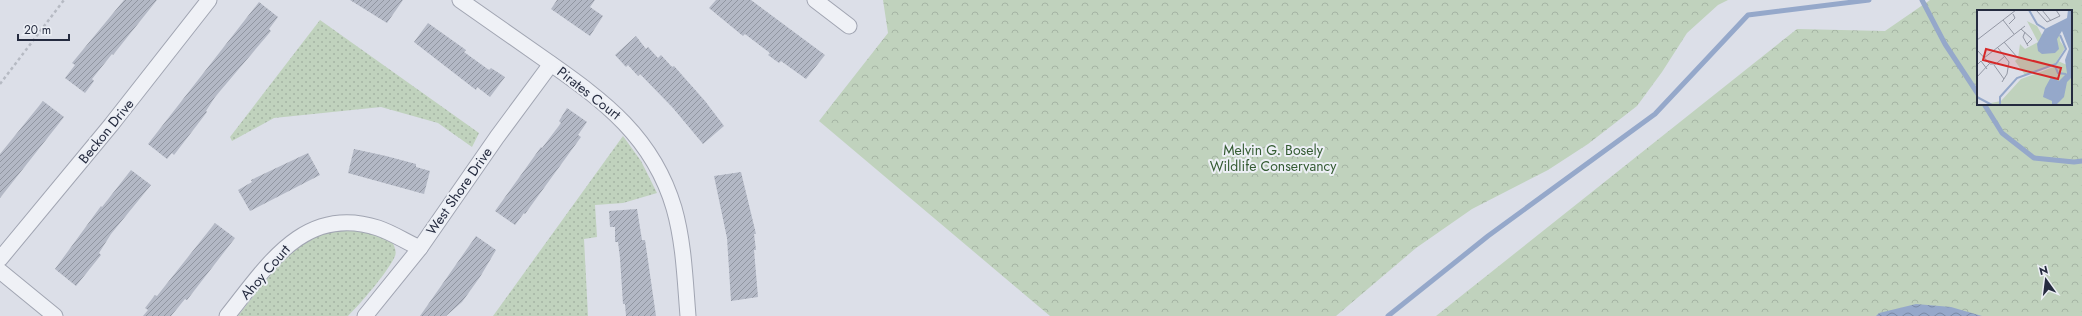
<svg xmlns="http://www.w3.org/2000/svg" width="2082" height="316" font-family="Jost,sans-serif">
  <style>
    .grass { fill: url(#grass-dots) }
    .park { fill: url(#park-crowns); fill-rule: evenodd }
    .water { fill: url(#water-waves) }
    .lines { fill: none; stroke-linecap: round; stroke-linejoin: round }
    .stream { stroke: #95a8ca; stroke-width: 5 }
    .building { fill: url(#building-hatch) }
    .street-casing { stroke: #a1a5b2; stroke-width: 17 }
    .path { stroke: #b6bac3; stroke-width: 2.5; stroke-dasharray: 3 3; stroke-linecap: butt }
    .street { stroke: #eff1f6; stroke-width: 15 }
    .labels { text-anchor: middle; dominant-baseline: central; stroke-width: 4; stroke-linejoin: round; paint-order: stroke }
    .street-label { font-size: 14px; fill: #252b3f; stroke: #eceff5 }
    .park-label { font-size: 14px; fill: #345b32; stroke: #eceff5 }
    .inset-river { fill: none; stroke: #95a8ca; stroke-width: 2 }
    .inset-road { fill: none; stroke: #9397a4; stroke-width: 1 }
    .view { fill: #d62828; fill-opacity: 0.15; stroke: #d62828; stroke-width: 2 }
    .inset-edge { fill: none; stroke: #252b3f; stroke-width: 2 }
  </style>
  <defs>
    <pattern id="grass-dots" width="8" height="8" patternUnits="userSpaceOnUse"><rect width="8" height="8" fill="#c0d2bd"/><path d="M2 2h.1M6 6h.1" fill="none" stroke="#a5b4a4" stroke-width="1.8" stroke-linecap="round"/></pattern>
    <pattern id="park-crowns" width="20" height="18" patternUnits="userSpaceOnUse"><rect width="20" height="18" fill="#c0d2bd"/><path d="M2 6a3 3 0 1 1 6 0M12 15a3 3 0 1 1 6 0" fill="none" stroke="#a5b4a4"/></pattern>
    <pattern id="water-waves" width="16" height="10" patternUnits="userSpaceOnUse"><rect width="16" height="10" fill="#95a8ca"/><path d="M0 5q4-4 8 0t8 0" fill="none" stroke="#7989a5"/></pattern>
    <pattern id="building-hatch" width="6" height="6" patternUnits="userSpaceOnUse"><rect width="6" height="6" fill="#b3b8c5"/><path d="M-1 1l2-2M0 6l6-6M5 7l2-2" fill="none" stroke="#9196a1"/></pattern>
  </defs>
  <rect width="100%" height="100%" fill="#dcdfe8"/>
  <g class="grass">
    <path d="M320 20 479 133 472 147 438 123 381 107 274 118 232 141 230 137Z"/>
    <path d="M623 136 641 161 657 193 623 203 595 205 597 237 584 239 588 316H493Z"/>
    <path d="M334 230 367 231 392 241C394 246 397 251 395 256 388 272 361 303 348 316H238L283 257 305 240Z"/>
  </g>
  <g class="park">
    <path d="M883 0H1728L1718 5 1687 33 1662 72 1637 106 1588 144 1548 170 1472 209 1416 248 1336 316H1050L819 121 888 33Z"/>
    <path d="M1930 0H2082V316H1436L1797 29 1885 31ZM1978 11H2071V104H1978Z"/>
  </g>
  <path class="water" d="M1916 304 1951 307 1982 316H1876L1879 313Z"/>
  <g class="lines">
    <g class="stream">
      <path d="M1922 0 1945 44 1978 94"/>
      <path d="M1984 104 2002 133 2034 158 2074 162 2082 161"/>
      <path d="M1388 316 1488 236 1655 114 1748 15 1869 0"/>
    </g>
  </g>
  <g class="building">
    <path d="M124 0H157L113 55 112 54 92 79 94 81 85 93 65 78 75 65 72 63Z"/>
    <path d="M350 0H403L387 23Z"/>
    <path d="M557 0H595L590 7 603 16 590 36 551 9Z"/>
    <path d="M716 0H751L825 55 806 79 781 61 779 63 768 55 770 53 745 34 743 36 709 8Z"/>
    <path d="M259 2 278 17 269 29 271 31 215 97 206 111 207 112 174 155 172 153 167 159 148 144Z"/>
    <path d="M428 23 466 50 464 52 489 70 491 68 505 77 490 97 477 87 476 90 414 42Z"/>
    <path d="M636 36 646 49 648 47 658 58 661 55 672 67 674 66 705 101 724 126 703 144 673 108 640 74 638 76 628 65 626 67 615 55Z"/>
    <path d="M43 101 64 117 0 198V154Z"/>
    <path d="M567 108 587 122 578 135 581 137 525 214 524 213 515 225 495 211 541 147 542 148 561 123 559 121Z"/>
    <path d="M354 149 386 156 416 164V167L430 171 424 194 348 173Z"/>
    <path d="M308 153 320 175 250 211 238 190 252 182 251 180Z"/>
    <path d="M131 170 151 185 111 234 99 253 101 255 76 286 55 269 101 206 102 207Z"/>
    <path d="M741 172 756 234H754L756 250H754L758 297 731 301 727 238 714 176Z"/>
    <path d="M637 209 642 240H645L656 316H626L625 304H623L620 258 618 242H615V227H610L609 211Z"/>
    <path d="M215 223 235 238 187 300 185 299 171 316H143L148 310 145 308 155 295 157 296Z"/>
    <path d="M476 236 496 250 480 277 462 302 446 316H420Z"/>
  </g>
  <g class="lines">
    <g class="street-casing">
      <g id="street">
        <path d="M460 0C489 20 518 41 547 61 604 101 653 137 674 208 684 243 685 280 688 316"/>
        <path d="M815 0 849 26"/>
        <path d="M0 259 111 125 209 0"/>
        <path d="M0 271 55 316"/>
        <path d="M227 316C267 266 304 204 378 228 393 233 406 242 420 248"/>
        <path d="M365 316 420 248 497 137 551 64"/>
      </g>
    </g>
    <path class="path" d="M0 84 64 0"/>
    <use href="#street" class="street"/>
  </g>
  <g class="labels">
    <g class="street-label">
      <text transform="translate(589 93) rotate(38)">Pirates Court</text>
      <text transform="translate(106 131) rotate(-51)">Beckon Drive</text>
      <text transform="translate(459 191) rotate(-55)">West Shore Drive</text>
      <text transform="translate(265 272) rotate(-49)">Ahoy Court</text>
    </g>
    <g class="park-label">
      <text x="1273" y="150">Melvin G. Bosely<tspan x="1273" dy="16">Wildlife Conservancy</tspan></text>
    </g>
  </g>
  <g transform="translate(1977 10)">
    <rect width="95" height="95" fill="#dcdfe8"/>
    <path d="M50 11 60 16 65 25 82 16 83 31 88 38 78 54 48 65 38 51 41 48 43 34 48 39 61 32ZM81 51 90 55 95 52V95H4L24 91 44 69 79 56Z" fill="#c0d2bd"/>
    <path d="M91 0H95V67L90 72 87 87 79 95H75V91L66 87 68 78 74 67 82 71 90 63 88 50 92 39 85 21 80 29 82 39 78 43 65 44 61 41 60 34 68 19 90 8Z" fill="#95a8ca"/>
    <path class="inset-river" d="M52 0 60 14 68 19M78 56 81 63 89 64M0 87 15 95M23 95V87L40 68 79 54 89 39 83 25"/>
    <path class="inset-road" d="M59 0 70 12 83 6 79 0M65 0 74 11M26 10 37 24M32 14 38 8 36 4M44 19 55 29 50 34M48 22 46 27 51 36M0 30 39 0M27 32 40 47M21 38 32 52 30 64 25 72M0 40 13 54H19L28 46M7 48 48 16M0 55 4 51 10 59M17 55 27 69M0 67 12 54"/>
    <path class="view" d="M9 39 84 58 81 69 6 50Z"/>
    <rect width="95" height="95" class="inset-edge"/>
  </g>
  <g transform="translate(2046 280) rotate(346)" stroke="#eceff5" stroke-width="3" paint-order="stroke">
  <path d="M0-3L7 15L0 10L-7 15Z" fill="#252b3f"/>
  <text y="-6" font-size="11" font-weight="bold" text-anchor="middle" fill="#252b3f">N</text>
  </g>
  <path d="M18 34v6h51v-6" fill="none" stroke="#252b3f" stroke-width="2"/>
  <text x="24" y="34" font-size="12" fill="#252b3f" stroke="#eceff5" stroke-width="3" paint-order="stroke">20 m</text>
</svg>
